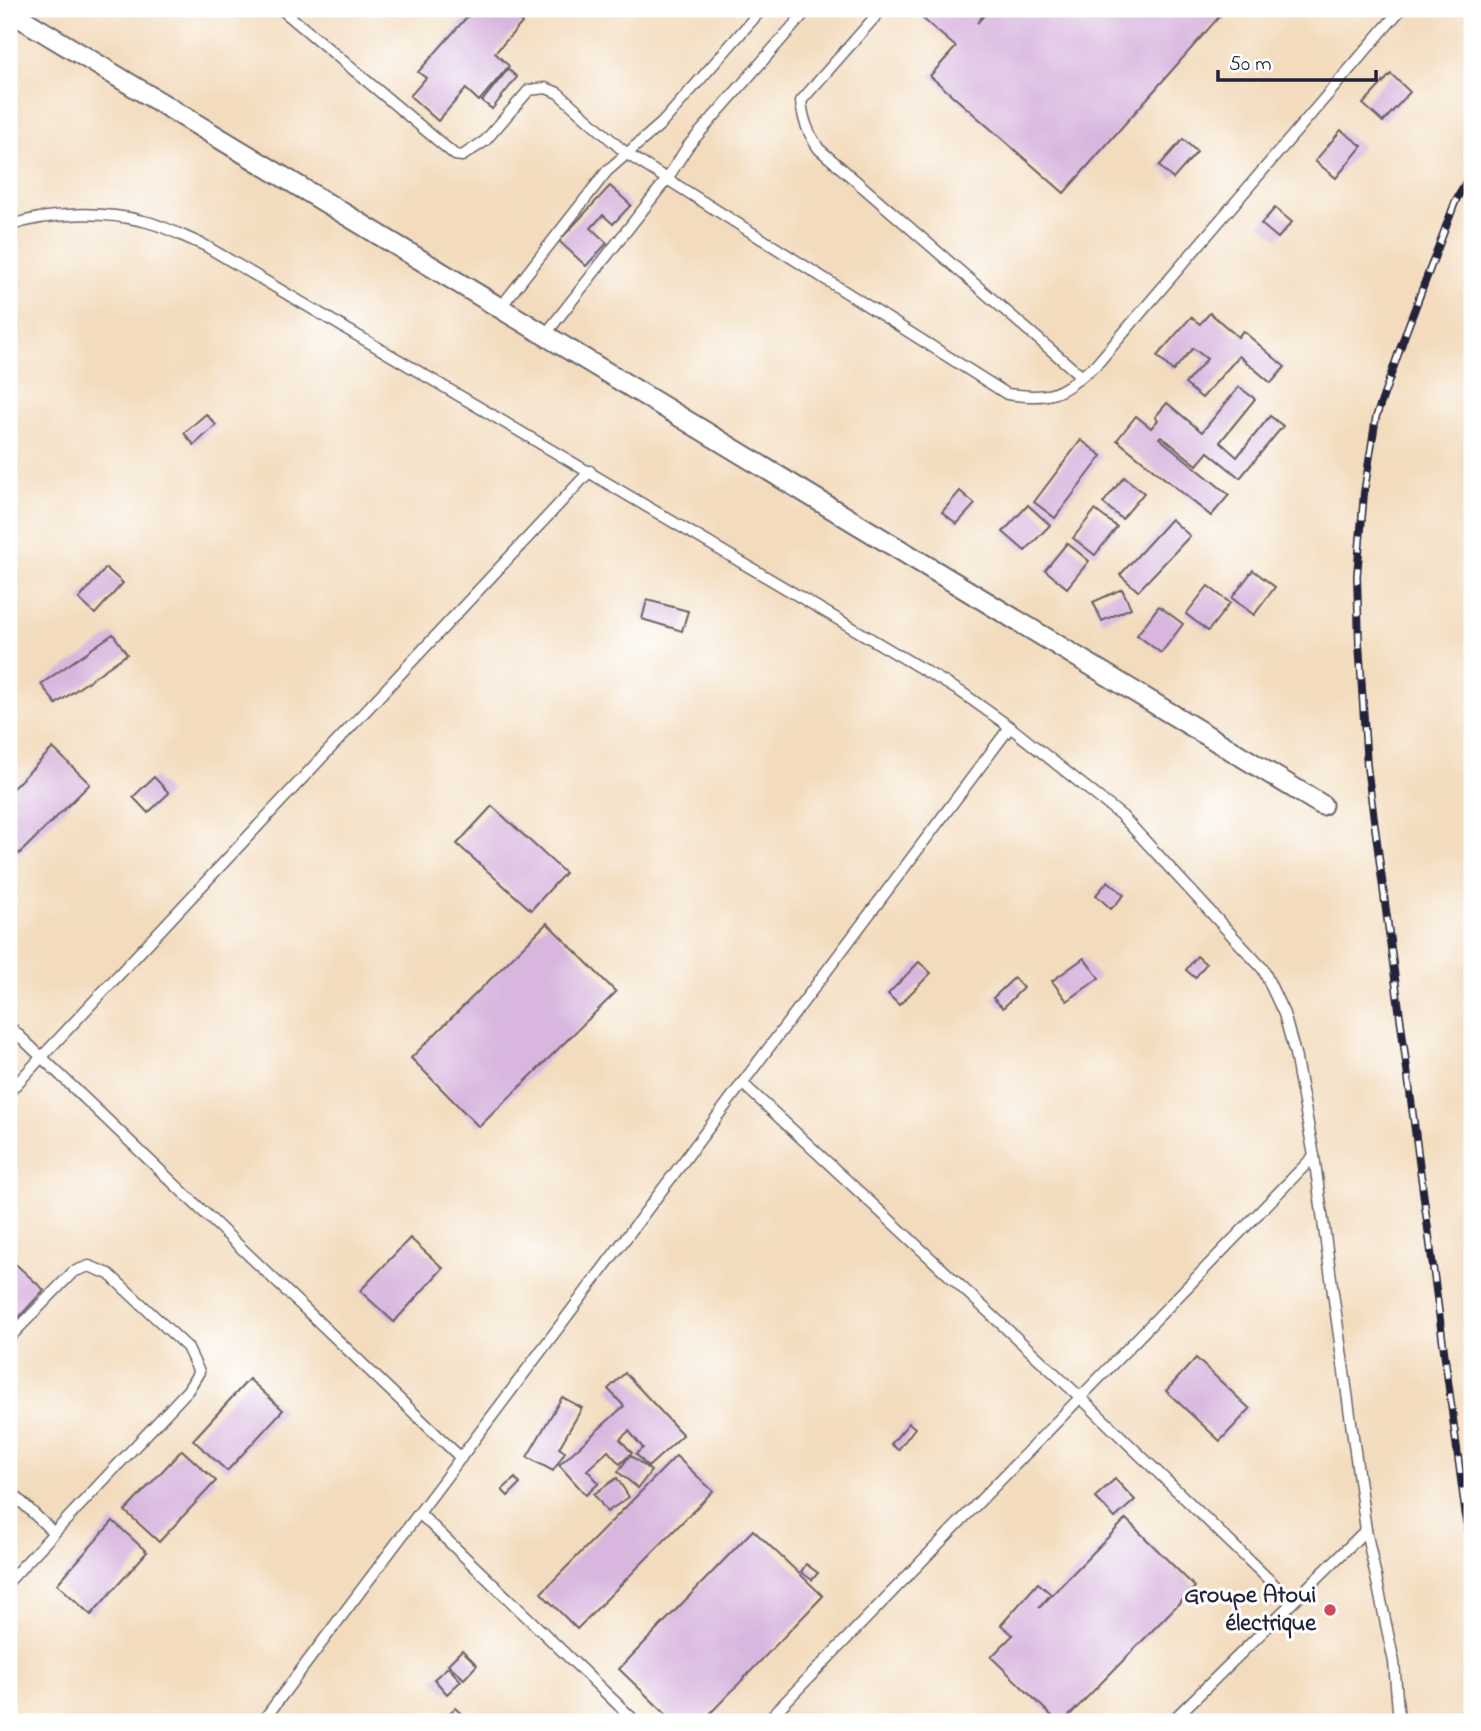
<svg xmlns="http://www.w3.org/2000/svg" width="1481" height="1731" font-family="'Indie Flower',sans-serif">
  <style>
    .building { fill: #d8b6de }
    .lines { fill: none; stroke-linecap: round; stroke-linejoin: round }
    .service-casing { stroke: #6b6368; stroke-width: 13 }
    .minor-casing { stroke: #6b6368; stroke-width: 23 }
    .service { stroke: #fff; stroke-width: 10 }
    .minor { stroke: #fff; stroke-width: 19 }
    .rail-casing { stroke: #22223b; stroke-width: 8 }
    .rail { stroke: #fff; stroke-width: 5; stroke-dasharray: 16; stroke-linecap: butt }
    .poi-dot { fill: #d1495b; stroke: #fff; stroke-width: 2.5 }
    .labels { text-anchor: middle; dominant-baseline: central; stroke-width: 6; stroke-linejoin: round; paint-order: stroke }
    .poi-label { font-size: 24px; font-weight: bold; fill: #22223b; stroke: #fff; text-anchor: end }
  </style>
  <rect width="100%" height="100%" fill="#fff"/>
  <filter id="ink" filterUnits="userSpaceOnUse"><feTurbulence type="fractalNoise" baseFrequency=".0143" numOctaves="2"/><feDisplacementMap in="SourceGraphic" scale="14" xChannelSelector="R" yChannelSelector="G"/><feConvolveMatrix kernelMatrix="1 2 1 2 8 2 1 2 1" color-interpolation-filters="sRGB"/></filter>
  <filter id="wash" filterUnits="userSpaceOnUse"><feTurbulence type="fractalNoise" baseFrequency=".00686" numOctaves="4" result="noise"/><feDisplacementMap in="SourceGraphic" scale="28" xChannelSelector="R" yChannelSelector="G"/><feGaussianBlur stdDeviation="1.57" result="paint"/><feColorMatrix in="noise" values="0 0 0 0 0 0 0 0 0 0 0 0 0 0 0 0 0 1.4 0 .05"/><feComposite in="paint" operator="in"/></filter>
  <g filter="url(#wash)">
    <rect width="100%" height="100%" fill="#f3dcbd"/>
    <g id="blocks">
      <g class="building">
        <path d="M474 9H506L522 23 495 53 509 66 479 101 466 89 438 121 410 96 426 78 418 72Z"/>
        <path d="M918 9H988L977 23 990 9H1226L1064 193 930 76 956 47 915 12Z"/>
        <path d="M508 69 517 77 492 109 482 101Z"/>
        <path d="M1391 74 1410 92 1383 122 1363 104Z"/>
        <path d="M1341 130 1362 146 1336 178 1315 161Z"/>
        <path d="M1183 139 1197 152 1173 179 1159 166Z"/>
        <path d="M610 186 631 205 613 224 603 215 591 228 607 243 586 266 559 241Z"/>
        <path d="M1275 208 1292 222 1278 238 1261 224Z"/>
        <path d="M1210 313 1238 337 1243 331 1285 367 1271 383 1239 356 1202 398 1185 384 1207 359 1193 348 1173 371 1157 356 1191 317 1200 324Z"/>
        <path d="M1239 387 1255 399 1220 442 1237 457 1270 416 1283 426 1240 478 1208 452 1197 465 1161 436 1159 438 1229 495 1211 516 1117 440 1136 416 1151 428 1158 420 1155 417 1167 403 1202 432Z"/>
        <path d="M206 414 216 425 194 445 184 433Z"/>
        <path d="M1081 440 1102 456 1055 518 1034 502Z"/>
        <path d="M1124 477 1144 493 1122 519 1103 503Z"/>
        <path d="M960 491 975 504 957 524 942 512Z"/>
        <path d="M1028 505 1050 525 1025 551 1003 532Z"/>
        <path d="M1095 510 1117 527 1095 555 1073 538Z"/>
        <path d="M1171 519 1190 536 1138 591 1120 575Z"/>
        <path d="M1067 543 1089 561 1067 588 1045 570Z"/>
        <path d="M106 568 123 583 95 614 79 599Z"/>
        <path d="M1253 570 1275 587 1254 615 1232 598Z"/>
        <path d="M1208 586 1230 603 1208 631 1186 614Z"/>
        <path d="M1122 589 1131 608 1102 621 1093 602Z"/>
        <path d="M647 600 688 611 682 631 642 619Z"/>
        <path d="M1159 606 1183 624 1161 653 1137 635Z"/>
        <path d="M113 634 127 654 56 704 41 684Z"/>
        <path d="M53 748 90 784 19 854 9 844V792Z"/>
        <path d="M154 777 169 793 148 813 133 797Z"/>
        <path d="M492 806 565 873 531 910 457 844Z"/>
        <path d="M1108 881 1124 895 1111 909 1096 895Z"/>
        <path d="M547 923 616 992 479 1127 411 1058Z"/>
        <path d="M1197 956 1206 964 1195 978 1186 970Z"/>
        <path d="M1084 958 1099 978 1067 1001 1052 981Z"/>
        <path d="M919 962 931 973 899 1005 888 994Z"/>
        <path d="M1014 978 1023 988 1003 1008 993 998Z"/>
        <path d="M410 1238 443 1268 394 1322 360 1291Z"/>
        <path d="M9 1258 44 1290 9 1328Z"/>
        <path d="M1196 1358 1250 1409 1220 1441 1166 1391Z"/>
        <path d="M625 1373 683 1435 648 1467 636 1454 643 1448 629 1431 620 1439 632 1453 620 1464 608 1451 587 1470 599 1483 586 1495 559 1465 624 1406 608 1389Z"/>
        <path d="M249 1379 283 1410 227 1471 193 1440Z"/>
        <path d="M562 1397 582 1408 559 1448 565 1452 553 1471 527 1457Z"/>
        <path d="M909 1423 915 1428 898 1450 891 1444Z"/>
        <path d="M182 1450 216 1481 159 1542 125 1511Z"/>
        <path d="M630 1455 651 1471 638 1488 618 1472Z"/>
        <path d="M676 1456 713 1491 577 1629 541 1593Z"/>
        <path d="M515 1478 520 1484 508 1496 502 1490Z"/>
        <path d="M617 1478 629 1497 607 1512 594 1494Z"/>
        <path d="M1115 1479 1135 1500 1115 1518 1095 1497Z"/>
        <path d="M1126 1519 1195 1587 1063 1722H1058L991 1657 1013 1635 1001 1625 1038 1583 1051 1594 1039 1608Z"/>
        <path d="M113 1521 147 1552 91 1615 57 1584Z"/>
        <path d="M753 1530 823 1596 702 1722H674L619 1669Z"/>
        <path d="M806 1564 818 1573 812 1580 801 1572Z"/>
        <path d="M462 1650 477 1665 464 1679 448 1664Z"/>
        <path d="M448 1667 461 1681 447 1694 434 1679Z"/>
        <path d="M455 1708 470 1722H440Z"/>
      </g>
    </g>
  </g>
  <g filter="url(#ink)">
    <use href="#blocks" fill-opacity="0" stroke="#6b6368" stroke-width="2"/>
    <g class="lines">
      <g class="service-casing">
        <g id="service">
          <path d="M281 9 455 155 462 156 485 141 529 90 546 88 558 93 627 154 667 179 1007 394C1056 400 1059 394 1096 365L1401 9"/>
          <path d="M882 9 801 101C803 120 808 133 819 149L1081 376"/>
          <path d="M9 226C48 212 102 211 143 221 163 225 184 237 204 245L961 692 1010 727 1122 816 1263 969 1284 1014 1295 1054 1314 1156 1366 1530 1394 1662 1399 1722"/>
          <path d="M500 308 607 171 662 123 762 9"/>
          <path d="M545 335 667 179 688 146 808 9"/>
          <path d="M9 1026 461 1458"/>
          <path d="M742 1083 1080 1397 1292 1602"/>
          <path d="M9 1092 590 471"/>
          <path d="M9 1338 73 1272 89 1266 109 1274 187 1347 199 1372 188 1390 9 1581"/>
          <path d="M9 1490 54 1533"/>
          <path d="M419 1513 636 1722"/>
          <path d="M262 1722 1010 727"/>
          <path d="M766 1722 1314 1156"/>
          <path d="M1171 1722 1366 1530"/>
        </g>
      </g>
      <g class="minor-casing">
        <path id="minor" d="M9 11 1322 805"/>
      </g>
      <use href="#service" class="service"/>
      <use href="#minor" class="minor"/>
      <g class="rail-casing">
        <path id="rail" d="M1472 171 1456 200 1406 332 1376 417 1364 493 1357 576 1359 643 1367 766 1472 1563"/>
      </g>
      <use href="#rail" class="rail"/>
    </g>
  </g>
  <circle class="poi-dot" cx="1330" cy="1610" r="7"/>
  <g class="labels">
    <g class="poi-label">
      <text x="1316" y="1596">Groupe Atoui<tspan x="1316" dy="28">électrique</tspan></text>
    </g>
  </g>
  <rect width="1481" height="1731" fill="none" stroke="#fff" stroke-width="35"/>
  <path d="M1218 70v10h158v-10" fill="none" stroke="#22223b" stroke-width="3.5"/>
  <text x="1229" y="70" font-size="21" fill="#22223b" stroke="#ffffff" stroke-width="5" paint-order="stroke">50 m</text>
</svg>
